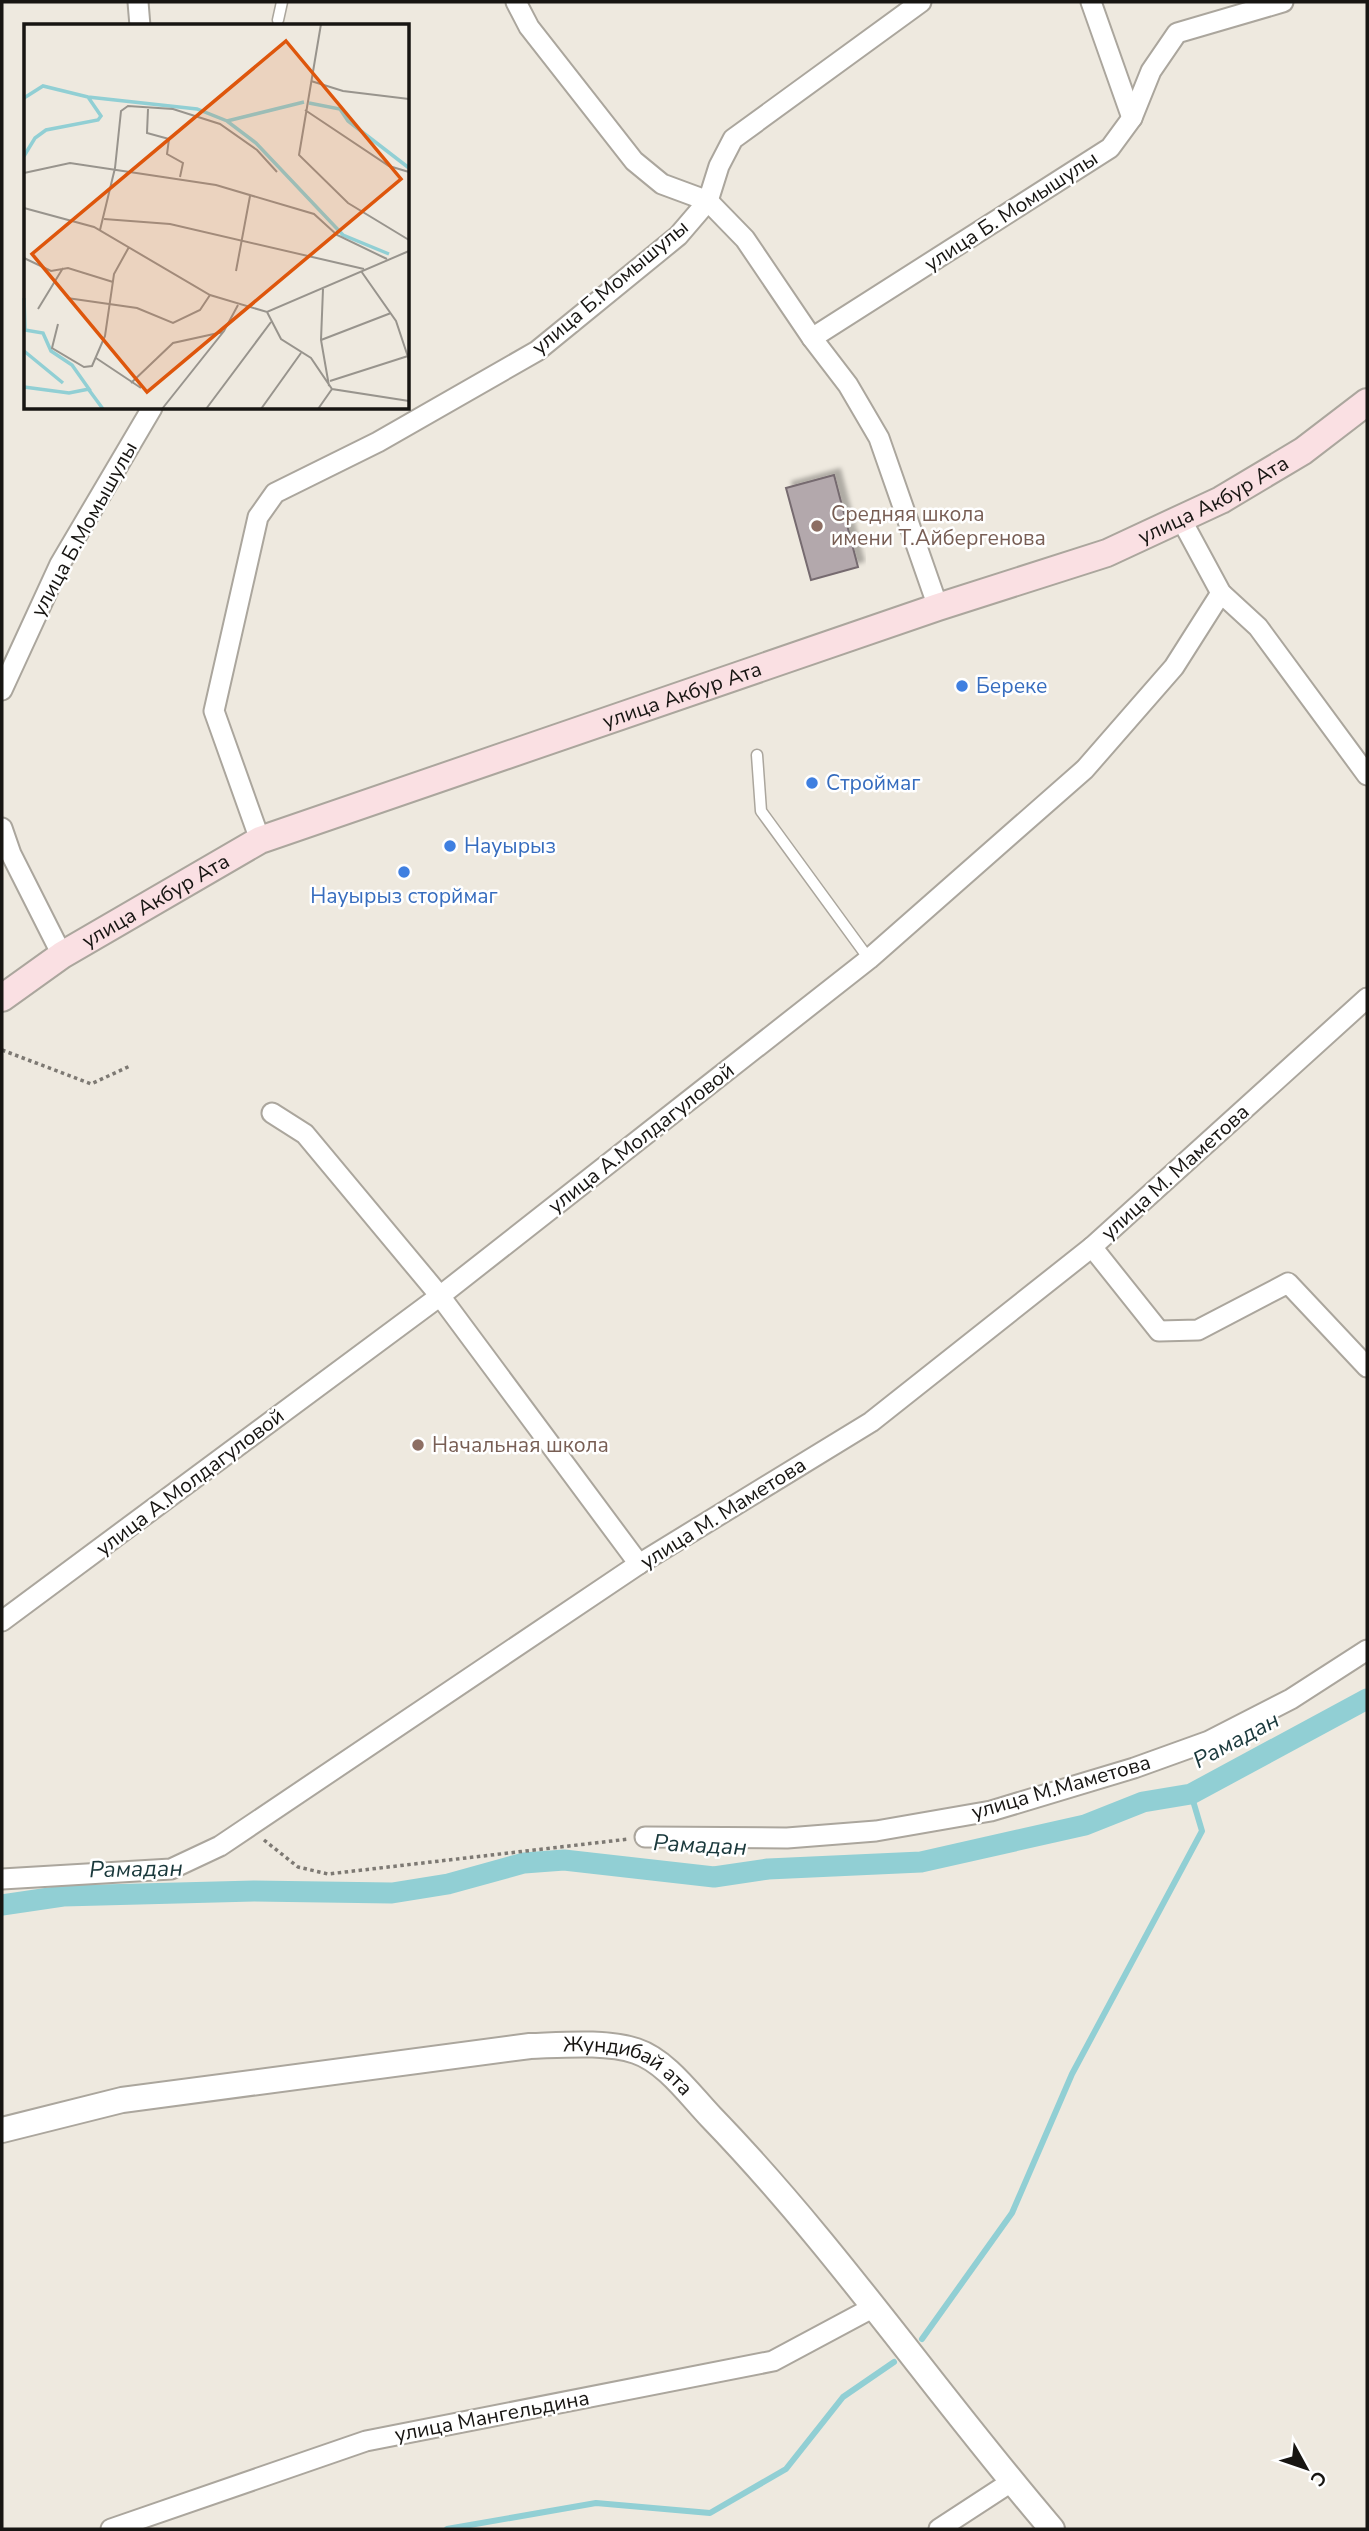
<svg xmlns="http://www.w3.org/2000/svg" width="1369" height="2531" font-family="'Nunito Sans',sans-serif">
  <style>
    .lines { fill: none; stroke-linecap: round; stroke-linejoin: round }
    .stream { stroke: #91cfd4; stroke-width: 6 }
    .canal { stroke: #91cfd4; stroke-width: 21 }
    .building { fill: #b3a8ac; stroke: #766b6f; stroke-width: 2; filter: url(#shadow) }
    .service-casing { stroke: #aba69d; stroke-width: 13 }
    .minor-casing { stroke: #aba69d; stroke-width: 23 }
    .tertiary-casing { stroke: #aba69d; stroke-width: 28 }
    .secondary-casing { stroke: #aba69d; stroke-width: 30 }
    .path { stroke: #7d7973; stroke-width: 3.5; stroke-dasharray: 3.5 3.5; stroke-linecap: butt }
    .service { stroke: #fff; stroke-width: 10 }
    .minor { stroke: #fff; stroke-width: 19 }
    .tertiary { stroke: #fff; stroke-width: 24 }
    .secondary { stroke: #fae0e3; stroke-width: 26 }
    .education-dot { fill: #8d6e63; stroke: #fff; stroke-width: 2.5 }
    .shop-dot { fill: #3f7fe0; stroke: #fff; stroke-width: 2.5 }
    .labels { text-anchor: middle; dominant-baseline: central; stroke-width: 5; stroke-linejoin: round; paint-order: stroke }
    .street-label { font-size: 21px; fill: #171512; stroke: #fff }
    .education-label { font-size: 21px; fill: #785e54; stroke: #fff; text-anchor: start }
    .shop-label { font-size: 21px; fill: #366cbe; stroke: #fff; text-anchor: start }
    .water-label { font-size: 23px; font-style: italic; fill: #19383b; stroke: #fff }
    .inset-river { fill: none; stroke: #91cfd4; stroke-width: 3.5 }
    .inset-road { fill: none; stroke: #98948d; stroke-width: 2 }
    .view { fill: #de560c; fill-opacity: 0.15; stroke: #de560c; stroke-width: 3.5 }
    .inset-edge { fill: none; stroke: #171512; stroke-width: 3.5 }
  </style>
  <defs>
    <filter id="shadow"><feDropShadow dx="6" dy="-6" stdDeviation="2" flood-color="#0004"/></filter>
  </defs>
  <rect width="100%" height="100%" fill="#eee9df"/>
  <g class="lines">
    <g class="stream">
      <path d="M922 2339 1012 2213 1072 2074 1202 1831 1191 1794"/>
      <path d="M447 2529 596 2503 710 2513 786 2469 843 2397 894 2362"/>
    </g>
    <path class="canal" d="M2 1905 63 1896 254 1891 392 1893 448 1884 524 1863 564 1860 714 1877 768 1869 921 1862 1085 1825 1143 1802 1191 1794 1367 1699"/>
  </g>
  <path class="building" d="M834 475 858 567 811 580 786 488Z"/>
  <g class="lines">
    <g class="service-casing">
      <g id="service">
        <path d="M278 20 282 2"/>
        <path d="M757 755 761 811 869 959"/>
      </g>
    </g>
    <g class="minor-casing">
      <g id="minor">
        <path d="M138 2 140 26"/>
        <path d="M516 2 529 27 634 161 662 184 708 201 745 239 812 338 848 385 879 438 938 607"/>
        <path d="M1091 2 1132 118"/>
        <path d="M812 338 1110 148 1132 118 1151 71 1177 33 1283 2"/>
        <path d="M1181 519 1221 593 1258 627 1367 775"/>
        <path d="M2 690 60 564 152 408"/>
        <path d="M2 828 11 854 62 955"/>
        <path d="M260 840 214 711 258 517 275 493 378 442 537 351 678 236 708 201 719 166 733 139 921 2"/>
        <path d="M272 1113 305 1134 440 1296 639 1564"/>
        <path d="M1092 1247 1159 1331 1198 1330 1288 1283 1367 1367"/>
        <path d="M2 1621 440 1296 869 959 1085 769 1174 667 1221 593"/>
        <path d="M645 1837 787 1838 876 1831 991 1811 1134 1768 1209 1741 1291 1699 1367 1650"/>
        <path d="M2 1879 171 1869 220 1846 639 1564 871 1422 1092 1247 1367 998"/>
        <path d="M111 2529 366 2441 773 2361 872 2308"/>
        <path d="M939 2529 1011 2482"/>
      </g>
    </g>
    <g class="tertiary-casing">
      <g id="tertiary">
        <path id="s1" d="M2 2130 122 2100 530 2046C562 2045 606 2041 636 2051 666 2061 690 2095 711 2117 835 2245 936 2394 1052 2529"/>
      </g>
    </g>
    <g class="secondary-casing">
      <g id="secondary">
        <path id="s2" d="M2 998 62 955 260 840 938 607 1107 553 1221 500 1303 451 1367 402"/>
      </g>
    </g>
    <g class="path">
      <path d="M2 1050 91 1084 130 1066"/>
      <path d="M264 1840 298 1867 328 1874 629 1839"/>
    </g>
    <use href="#service" class="service"/>
    <use href="#minor" class="minor"/>
    <use href="#tertiary" class="tertiary"/>
    <use href="#secondary" class="secondary"/>
  </g>
  <g class="education-dot">
    <circle cx="817" cy="526" r="7"/>
    <circle cx="418" cy="1445" r="7"/>
  </g>
  <g class="shop-dot">
    <circle cx="962" cy="686" r="7"/>
    <circle cx="812" cy="783" r="7"/>
    <circle cx="450" cy="846" r="7"/>
    <circle cx="404" cy="872" r="7"/>
  </g>
  <g class="labels">
    <g class="street-label">
      <text transform="translate(1011 211) rotate(-33)">улица Б. Момышулы</text>
      <text transform="translate(610 287) rotate(-40)">улица Б.Момышулы</text>
      <text stroke="none"><textPath href="#s2" startOffset="1316">улица Акбур Ата</textPath></text>
      <text transform="translate(84 529) rotate(-61)">улица Б.Момышулы</text>
      <text stroke="none"><textPath href="#s2" startOffset="749">улица Акбур Ата</textPath></text>
      <text stroke="none"><textPath href="#s2" startOffset="182">улица Акбур Ата</textPath></text>
      <text transform="translate(641 1138) rotate(-38)">улица А.Молдагуловой</text>
      <text transform="translate(1175 1172) rotate(-42)">улица М. Маметова</text>
      <text transform="translate(190 1482) rotate(-37)">улица А.Молдагуловой</text>
      <text transform="translate(723 1513) rotate(-32)">улица М. Маметова</text>
      <text transform="translate(1061 1787) rotate(-16)">улица М.Маметова</text>
      <text stroke="none"><textPath href="#s1" startOffset="639">Жундибай ата</textPath></text>
      <text transform="translate(492 2416) rotate(-11)">улица Мангельдина</text>
    </g>
    <g class="education-label">
      <text x="831" y="514">Средняя школа<tspan x="831" dy="24">имени Т.Айбергенова</tspan></text>
      <text x="432" y="1445">Начальная школа</text>
    </g>
    <g class="shop-label">
      <text x="976" y="686">Береке</text>
      <text x="826" y="783">Строймаг</text>
      <text x="464" y="846">Науырыз</text>
      <text x="404" y="896" text-anchor="middle">Науырыз сторймаг</text>
    </g>
    <g class="water-label">
      <text transform="translate(1236 1740) rotate(-28)">Рамадан</text>
      <text transform="translate(700 1845) rotate(3)">Рамадан</text>
      <text transform="translate(136 1869) rotate(-1)">Рамадан</text>
    </g>
  </g>
  <g transform="translate(24 24)">
    <rect width="385" height="385" fill="#eee9df"/>
    <path class="inset-river" d="M0 74 19 62 64 73 173 85 203 97 232 119 319 211 365 230M285 79 316 85 324 97 385 144M203 97 280 78M0 132 11 114 22 106 74 96 77 92 64 73M0 274 1 306 19 309 27 327 48 341 65 365 45 369 0 363M0 327 39 359M65 366 79 385"/>
    <path class="inset-road" d="M297 0 275 131 324 179 385 216M287 57 319 67 385 75M124 85 123 109 145 115 143 130 159 139 156 153M281 86 365 142 385 148M0 149 46 139 192 161 290 190 313 211 363 235M0 184 70 203 186 271 243 288 385 227M80 195 146 200 340 245M76 206 91 144 97 87 104 82 149 85 196 100 233 126 253 148M0 234 27 247 44 244 89 258M212 247 226 172M337 247 372 297 385 336M299 265 297 316 305 362M43 274 113 284 149 299 176 286 186 271M14 285 39 244M243 288 257 315 287 334 308 365 385 377M34 300 28 324 60 343 68 342 81 312 90 250 105 223M297 316 367 289M72 334 117 364M306 357 384 332M107 359 149 319 199 308M138 385 200 307 214 281M182 385 247 298M237 385 277 329M294 385 308 365"/>
    <path class="view" d="M262 17 377 155 123 368 8 230Z"/>
    <rect width="385" height="385" class="inset-edge"/>
  </g>
  <rect width="1369" height="2531" fill="none" stroke="#171512" stroke-width="7"/>
  <g transform="translate(1306 2468) rotate(130)" stroke="#ffffff" stroke-width="5" paint-order="stroke">
  <path d="M0-5L12 26L0 18L-12 26Z" fill="#171512"/>
  <text y="-10" font-size="19" font-weight="bold" text-anchor="middle" fill="#171512">С</text>
  </g>
</svg>
